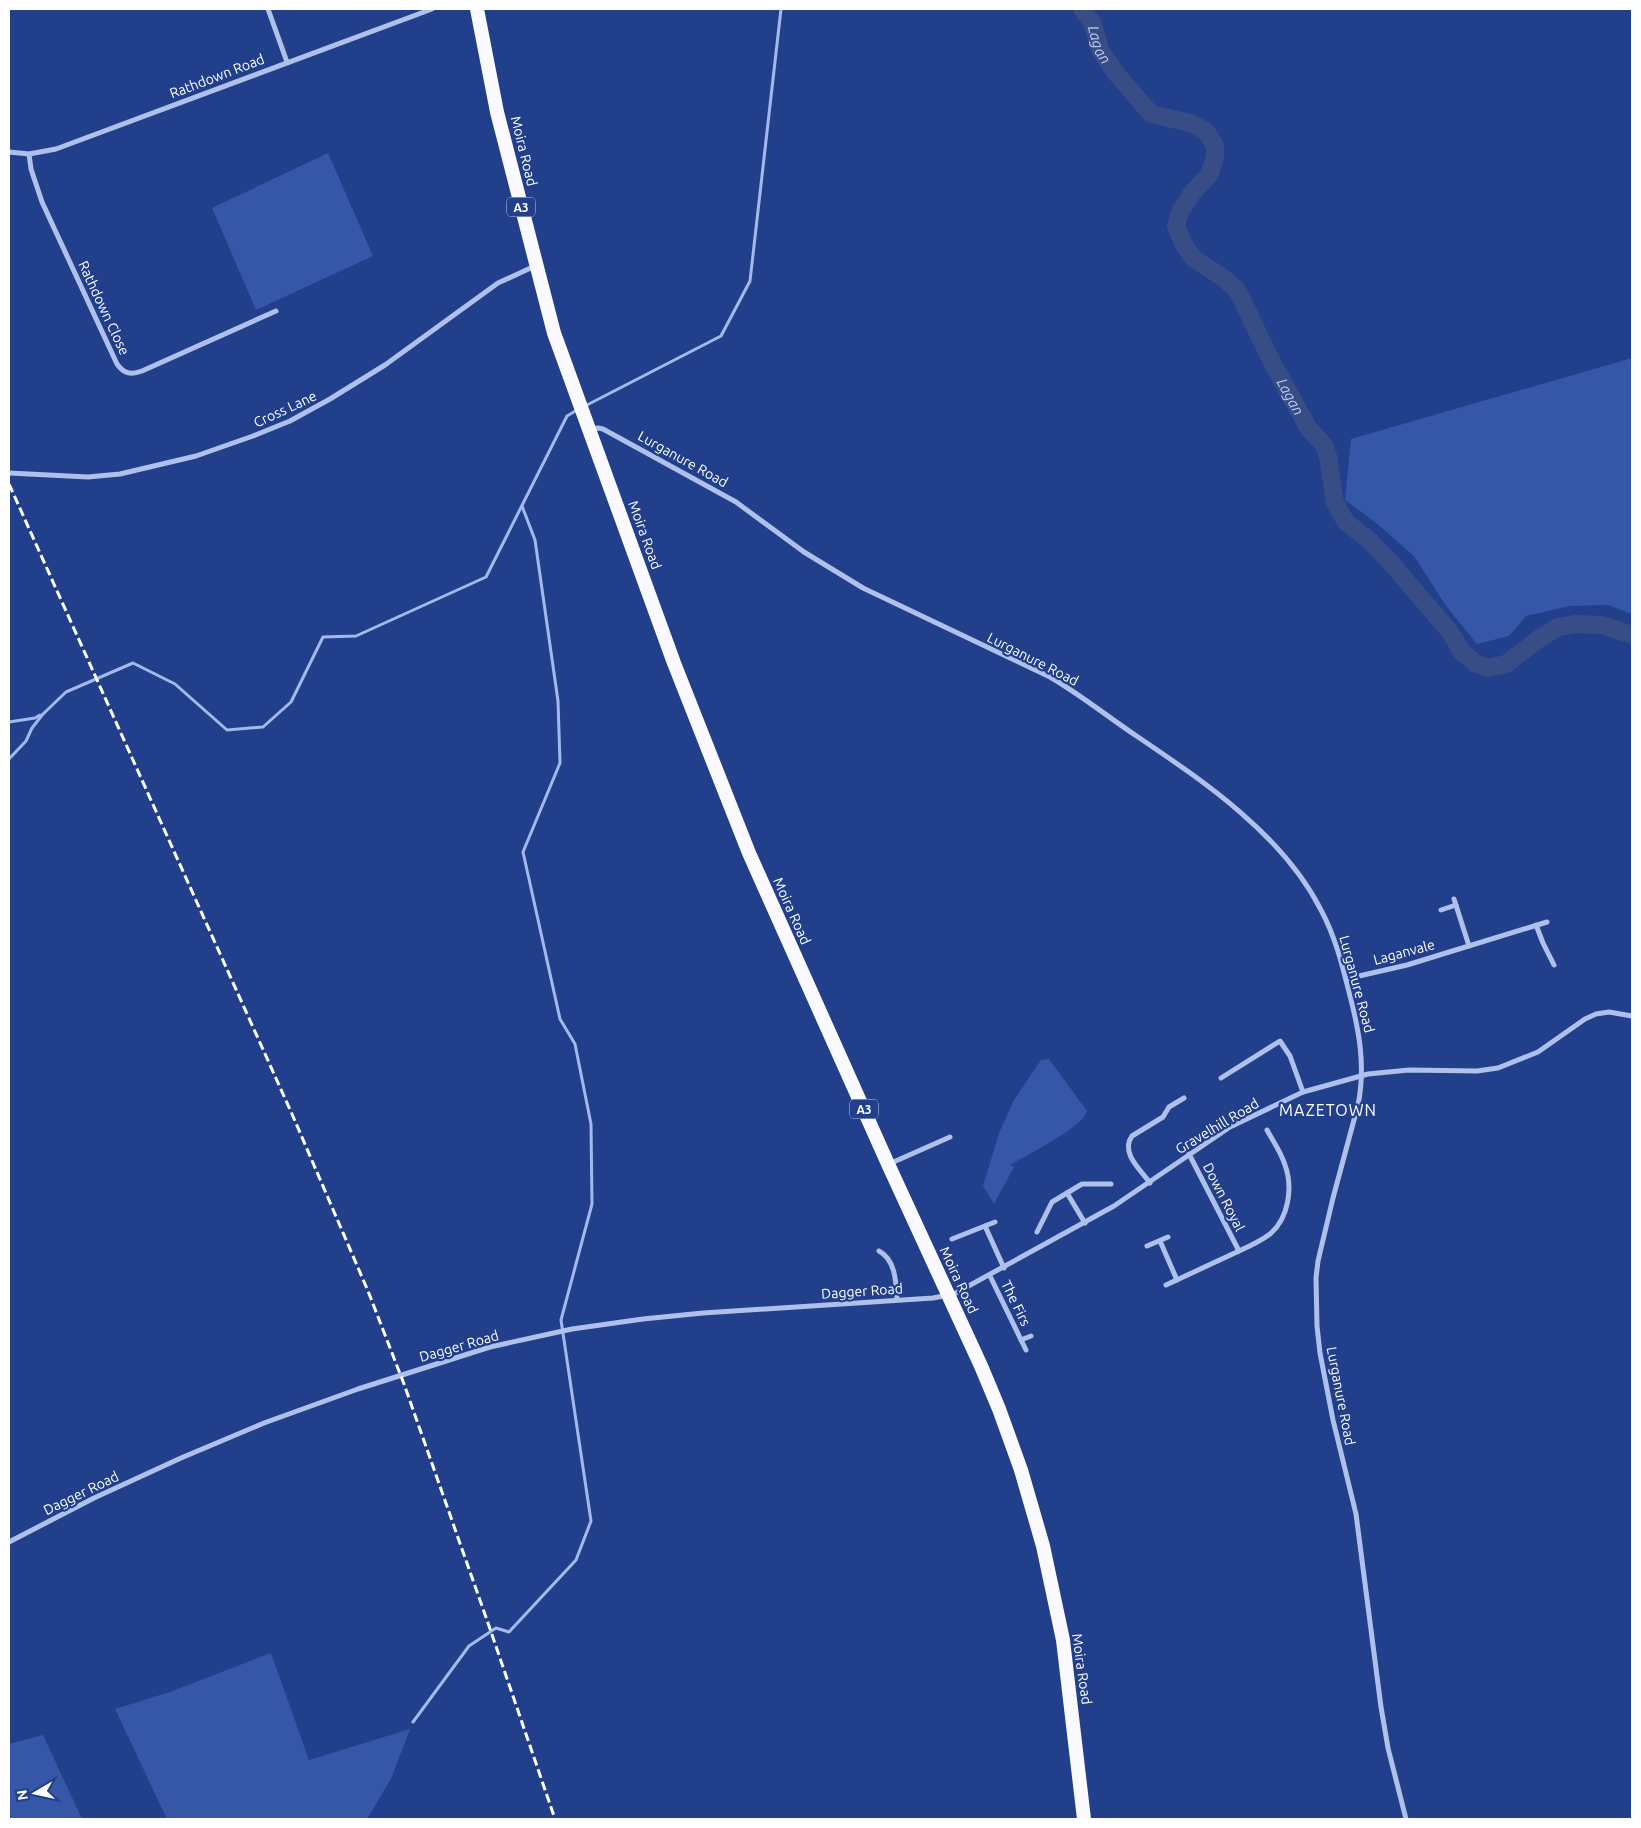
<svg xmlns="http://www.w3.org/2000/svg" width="1641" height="1828" font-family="Ubuntu,sans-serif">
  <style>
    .green { fill: #3657a8 }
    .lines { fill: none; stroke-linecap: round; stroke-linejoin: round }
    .stream { stroke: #a3b9ec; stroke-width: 3 }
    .river { stroke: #384d86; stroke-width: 18 }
    .minor { stroke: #afc1eb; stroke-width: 5 }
    .trunk { stroke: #fafafe; stroke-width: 14 }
    .rail { stroke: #fff; stroke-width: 3; stroke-dasharray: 9 4; stroke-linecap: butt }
    .labels { text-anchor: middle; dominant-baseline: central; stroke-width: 4.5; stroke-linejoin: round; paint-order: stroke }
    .shield { fill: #223f8b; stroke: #bdc5dc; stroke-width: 1 }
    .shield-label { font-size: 12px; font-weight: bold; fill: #fff }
    .street-label { font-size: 14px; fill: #fff; stroke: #223f8b }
    .water-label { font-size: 15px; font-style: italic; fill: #bbcbf2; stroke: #223f8b }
    .quarter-label { font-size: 16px; letter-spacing: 1px; fill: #fff; stroke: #223f8b }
  </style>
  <rect width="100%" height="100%" fill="#223f8b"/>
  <g class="green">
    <path d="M328 153 373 256 256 310 212 208Z"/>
    <path d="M1632 358V614L1608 605 1569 606 1526 616 1509 636 1477 644 1446 606 1414 556 1375 522 1345 500 1351 439Z"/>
    <path d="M1049 1059 1087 1111C1084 1127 1025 1156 1010 1165L1014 1167 994 1204 983 1186 999 1133 1014 1100 1041 1060Z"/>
    <path d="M271 1653 309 1760 410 1729 391 1779 367 1819H167L115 1709 170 1692Z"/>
    <path d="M43 1735 82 1819H9V1744Z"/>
  </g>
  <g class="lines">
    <g class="stream">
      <path d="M585 406 721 336 750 281 781 9"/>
      <path d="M9 722 35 718 40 715"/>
      <path d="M9 759 26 741 32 728 43 714 66 692 133 663 175 684 227 730 263 727 291 702 323 637 356 636 486 577 567 416 577 410"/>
      <path d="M413 1722 469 1646 496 1628 509 1632 576 1560 591 1521 561 1320 592 1204 591 1124 575 1044 560 1019 523 852 560 763 558 701 535 540 522 506"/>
    </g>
    <path class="river" id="s1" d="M1082 9 1093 24 1100 50 1115 72 1151 114 1190 123 1206 131 1215 146V157L1209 175 1192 193 1180 212 1176 226 1183 243 1193 258 1225 279 1237 290 1272 362 1309 429 1324 445 1328 456 1335 503 1346 522 1370 541 1391 563 1450 632 1462 652 1475 663 1487 668 1506 664 1540 638 1558 627 1577 624 1602 625 1632 635"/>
    <g class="minor">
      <path d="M268 9 287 62"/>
      <path d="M9 152 29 154 56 149 432 9"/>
      <path d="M29 154 31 169 42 202 117 364C124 374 131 375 142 371L276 311"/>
      <path d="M590 430 598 428 603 429 736 502 804 552 863 588 1050 677C1081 695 1108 717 1138 737 1206 783 1283 835 1321 910 1335 936 1342 964 1349 992 1359 1030 1366 1066 1358 1105L1333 1198 1318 1261 1316 1278 1317 1326 1320 1353 1333 1420 1356 1514 1381 1707 1388 1748 1406 1819"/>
      <path d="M9 473 88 477 120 474 196 456 253 436 290 421 330 399 385 365 498 283 535 266"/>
      <path d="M1454 899 1469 946"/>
      <path d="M1441 910 1456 905"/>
      <path d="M1536 925 1543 943 1554 965"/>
      <path d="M1346 979 1407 965 1547 922"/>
      <path d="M1221 1078 1280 1041 1290 1056 1303 1092"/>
      <path d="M1189 1154 1239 1251C1250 1246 1261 1241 1270 1234 1289 1218 1293 1187 1285 1165 1281 1152 1273 1141 1267 1130"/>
      <path d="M889 1164 950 1137"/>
      <path d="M1150 1183C1141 1170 1120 1153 1132 1136L1163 1117 1169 1107 1184 1098"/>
      <path d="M1067 1193 1085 1223"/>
      <path d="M985 1226 1004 1268"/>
      <path d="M1037 1232 1052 1202 1082 1184H1111"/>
      <path d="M952 1239 995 1222"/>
      <path d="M1160 1241 1177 1280"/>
      <path d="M1147 1246 1168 1237"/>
      <path d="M879 1251C896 1260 896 1283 897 1300"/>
      <path d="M990 1276 1026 1350"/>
      <path d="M1166 1285 1239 1251"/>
      <path d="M1021 1340 1031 1336"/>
      <path d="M9 1542 94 1498 181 1458 264 1423 358 1389 490 1347 572 1329 643 1319 703 1313 933 1298 954 1294 1114 1206 1230 1127 1303 1092 1368 1074 1409 1070 1477 1071 1498 1068 1538 1052 1585 1019 1596 1014 1609 1012 1632 1016"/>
    </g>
    <path class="trunk" d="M477 9 497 112 554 333 674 663 749 853 888 1164 981 1366 999 1409 1021 1470 1043 1546 1063 1640 1084 1819"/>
    <path class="rail" d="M9 484 292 1114 368 1291 404 1384 488 1623 555 1819"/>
  </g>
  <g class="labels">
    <g class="shield">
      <rect x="507" y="197.5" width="28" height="19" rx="4"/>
      <rect x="850" y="1099.5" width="28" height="19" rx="4"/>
    </g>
    <g class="shield-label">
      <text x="521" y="207">A3</text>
      <text x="864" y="1109">A3</text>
    </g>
    <g class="street-label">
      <text transform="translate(217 76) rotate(-21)">Rathdown Road</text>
      <text transform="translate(524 151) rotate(76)">Moira Road</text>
      <text transform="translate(104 308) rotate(65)">Rathdown Close</text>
      <text transform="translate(285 409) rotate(-25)">Cross Lane</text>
      <text transform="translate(683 459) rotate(29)">Lurganure Road</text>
      <text transform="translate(645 535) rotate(70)">Moira Road</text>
      <text transform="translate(1033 659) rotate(27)">Lurganure Road</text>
      <text transform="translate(792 911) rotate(66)">Moira Road</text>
      <text transform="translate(1404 952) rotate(-15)">Laganvale</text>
      <text transform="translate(1357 984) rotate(75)">Lurganure Road</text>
      <text transform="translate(1217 1126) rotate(-31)">Gravelhill Road</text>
      <text transform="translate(1224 1197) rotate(63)">Down Royal</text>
      <text transform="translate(959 1280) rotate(65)">Moira Road</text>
      <text transform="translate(862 1291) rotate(-4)">Dagger Road</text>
      <text transform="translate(1016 1303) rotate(64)">The Firs</text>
      <text transform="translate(459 1346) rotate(-16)">Dagger Road</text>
      <text transform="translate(1341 1396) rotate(79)">Lurganure Road</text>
      <text transform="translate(81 1493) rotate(-26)">Dagger Road</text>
      <text transform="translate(1082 1669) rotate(82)">Moira Road</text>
    </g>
    <g class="water-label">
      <text stroke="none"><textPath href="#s1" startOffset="40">Lagan</textPath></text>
      <text stroke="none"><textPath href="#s1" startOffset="505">Lagan</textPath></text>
    </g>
    <g class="quarter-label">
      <text x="1328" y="1110">MAZETOWN</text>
    </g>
  </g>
  <rect width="1641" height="1828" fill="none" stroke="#ffffff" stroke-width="20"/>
  <g transform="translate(35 1793) rotate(261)" stroke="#223f8b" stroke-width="4" paint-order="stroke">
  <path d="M0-4L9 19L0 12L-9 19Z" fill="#ffffff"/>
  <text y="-8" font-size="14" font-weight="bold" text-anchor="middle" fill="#ffffff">N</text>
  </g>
</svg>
